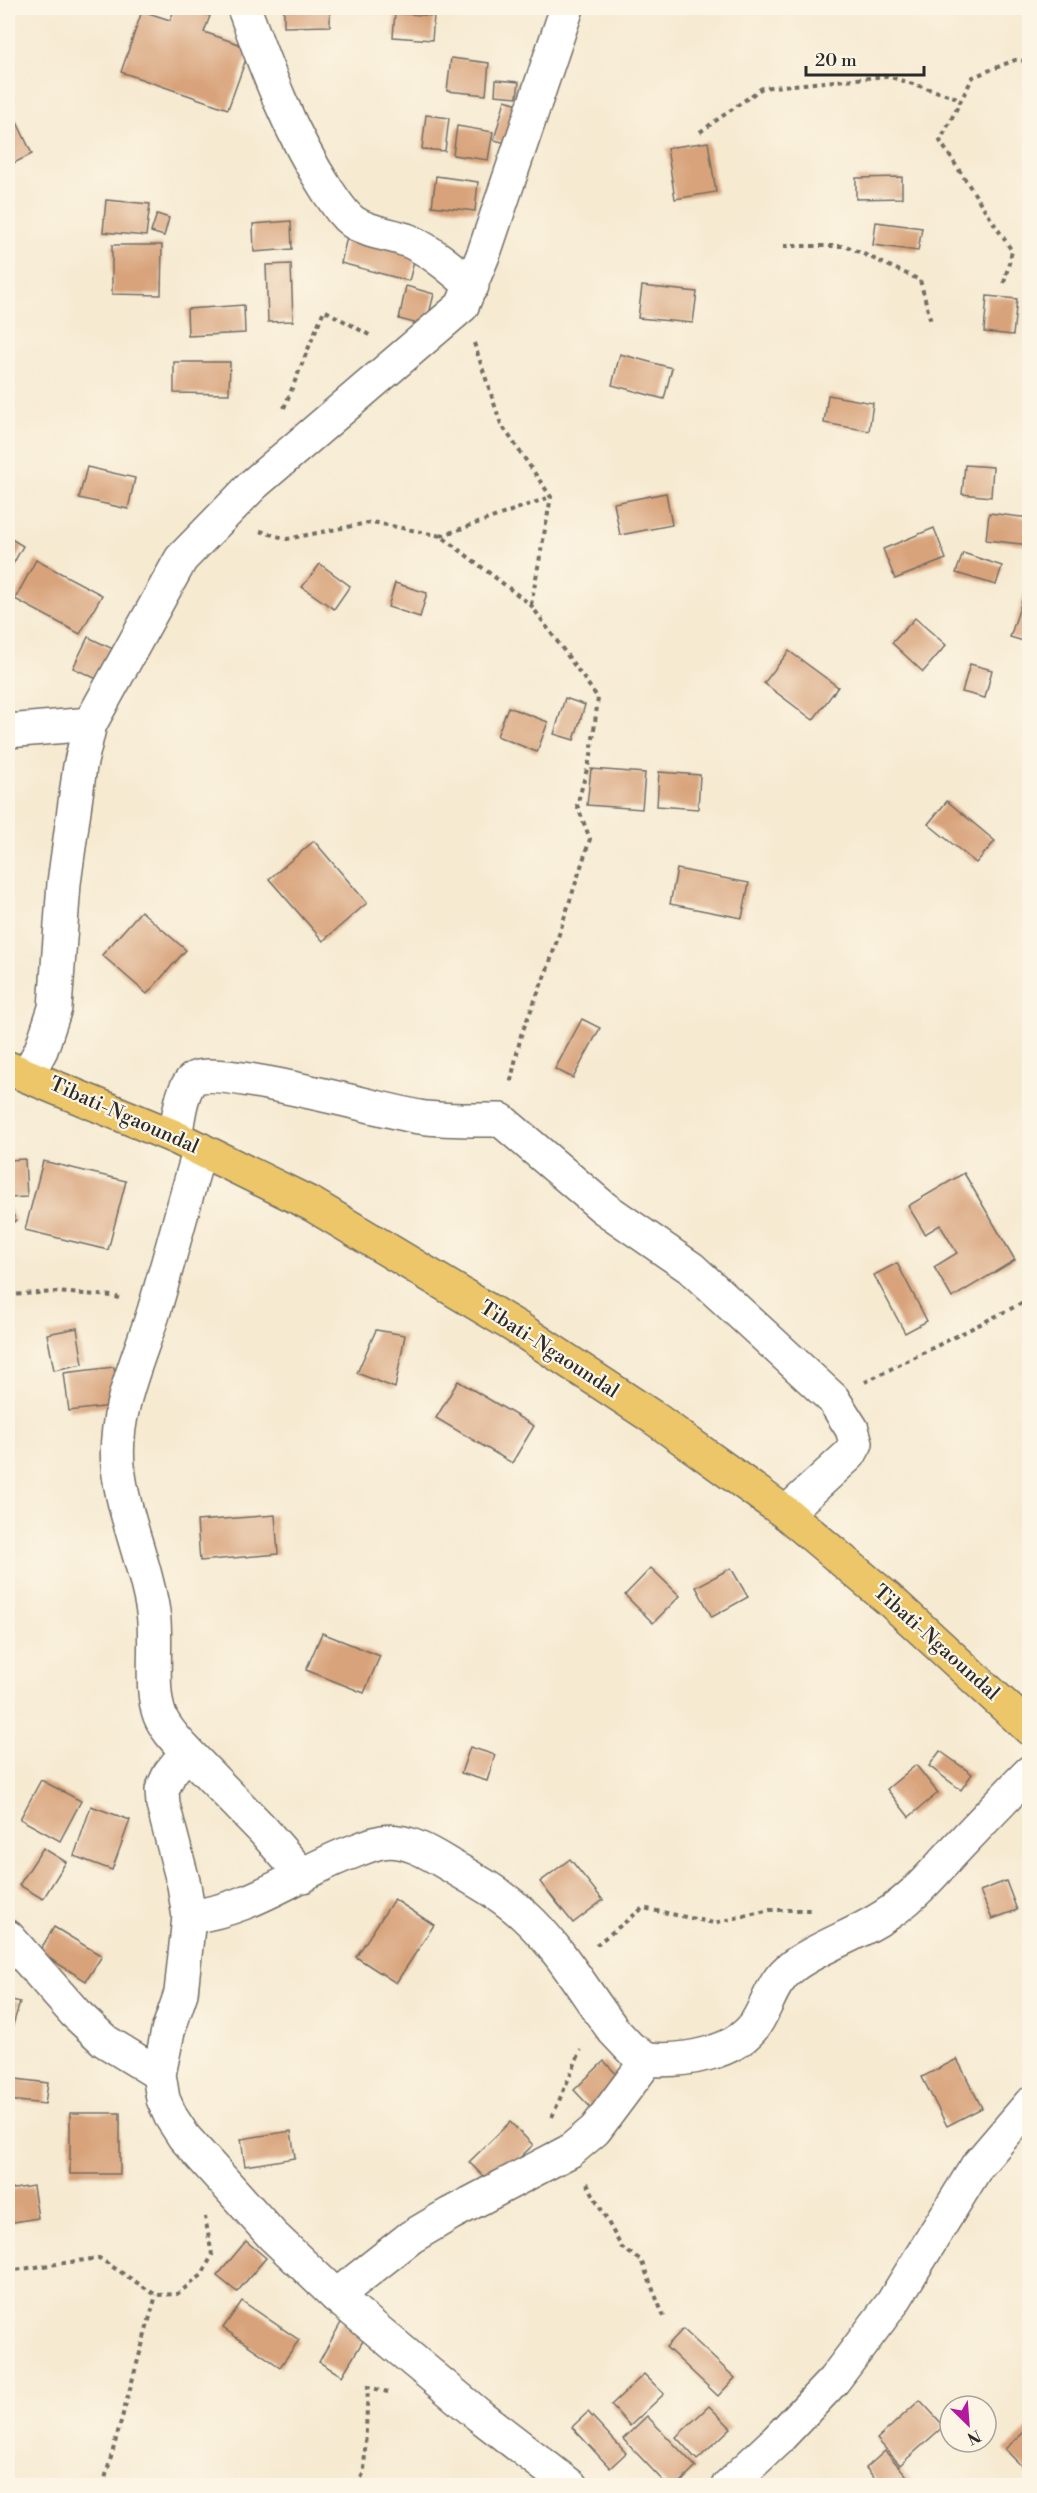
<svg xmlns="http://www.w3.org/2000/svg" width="1037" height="2493" font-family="'Libre Bodoni',serif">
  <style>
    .building { fill: #d8a37a }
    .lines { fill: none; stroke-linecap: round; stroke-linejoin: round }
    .street-casing { stroke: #726e65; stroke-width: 36 }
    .highway-casing { stroke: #726e65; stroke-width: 36 }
    .path { stroke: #726e65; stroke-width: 4; stroke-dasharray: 4.5 4.5; stroke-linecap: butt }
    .street { stroke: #fff; stroke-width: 33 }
    .highway { stroke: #ecc669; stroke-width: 33 }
    .labels { text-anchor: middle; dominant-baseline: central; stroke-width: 4.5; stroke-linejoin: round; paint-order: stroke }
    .street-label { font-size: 20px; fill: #2b2b2b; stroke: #fcf5e5 }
  </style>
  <rect width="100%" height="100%" fill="#fcf5e5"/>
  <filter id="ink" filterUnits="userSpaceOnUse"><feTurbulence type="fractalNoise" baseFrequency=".0167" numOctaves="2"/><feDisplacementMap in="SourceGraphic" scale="12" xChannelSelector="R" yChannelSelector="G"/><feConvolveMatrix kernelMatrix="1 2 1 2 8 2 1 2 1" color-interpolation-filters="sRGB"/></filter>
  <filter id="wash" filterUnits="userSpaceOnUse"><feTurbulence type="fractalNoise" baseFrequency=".008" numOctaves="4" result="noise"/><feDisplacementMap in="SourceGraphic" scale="24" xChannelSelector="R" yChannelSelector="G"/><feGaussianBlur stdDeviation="1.35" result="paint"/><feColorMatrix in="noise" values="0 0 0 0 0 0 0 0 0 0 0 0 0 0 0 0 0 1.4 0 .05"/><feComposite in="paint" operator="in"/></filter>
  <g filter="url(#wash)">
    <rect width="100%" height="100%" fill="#f6ead1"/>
    <g id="blocks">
      <g class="building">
        <path d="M175 8H185L210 16 204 32 250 48 228 109 121 72 142 11 170 20Z"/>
        <path d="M284 8H330V26L284 27Z"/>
        <path d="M395 13 434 16 432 40 393 37Z"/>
        <path d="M451 58 489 63 486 95 447 91Z"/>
        <path d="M496 80 519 82 517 97 495 95Z"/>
        <path d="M505 100 525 106 515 145 494 140Z"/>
        <path d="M426 115 449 118 445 151 422 149Z"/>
        <path d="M15 118 32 154 8 166V121Z"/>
        <path d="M457 126 493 132 488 160 453 155Z"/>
        <path d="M708 142 716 192 675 199 667 148Z"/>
        <path d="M436 176 478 182 475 211 432 206Z"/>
        <path d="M902 177V198L856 199V178Z"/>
        <path d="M106 200 150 204 146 236 103 232Z"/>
        <path d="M157 214 169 218 164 236 151 232Z"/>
        <path d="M291 221 292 249 254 252 253 224Z"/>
        <path d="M876 222 922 228 918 251 873 245Z"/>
        <path d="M347 237 416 254 409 281 341 263Z"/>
        <path d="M112 245H162L161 295 112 294Z"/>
        <path d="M291 264 293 321 268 322 266 265Z"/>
        <path d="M406 286 434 294 426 326 399 319Z"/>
        <path d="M642 286 697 292 693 323 638 318Z"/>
        <path d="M987 296 1017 299 1013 335 984 332Z"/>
        <path d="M244 305 245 333 188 336 187 309Z"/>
        <path d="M620 354 672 368 664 399 612 385Z"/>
        <path d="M174 362H230L229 394 174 393Z"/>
        <path d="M828 395 873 403 869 431 824 423Z"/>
        <path d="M965 465 993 467 991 497 962 494Z"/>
        <path d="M87 467 135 478 128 509 79 498Z"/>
        <path d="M666 493 672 525 620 535 614 503Z"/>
        <path d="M989 513 1030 518V545L986 540Z"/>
        <path d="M934 528 946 559 895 579 883 549Z"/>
        <path d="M8 537 23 546 8 573Z"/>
        <path d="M963 553 1002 566 996 585 956 573Z"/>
        <path d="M36 560 102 595 80 634 15 599Z"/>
        <path d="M320 564 350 586 334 609 302 587Z"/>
        <path d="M395 583 427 593 420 617 388 607Z"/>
        <path d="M1026 589 1030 590V643L1010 637Z"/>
        <path d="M915 618 946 645 923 672 892 643Z"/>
        <path d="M88 637 113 649 99 680 73 668Z"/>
        <path d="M789 651 838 687 813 720 764 683Z"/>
        <path d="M970 664 992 670 985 698 962 692Z"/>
        <path d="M565 698 585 705 574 740 554 734Z"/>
        <path d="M508 707 548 722 537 752 497 736Z"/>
        <path d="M591 769 645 773 642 809 587 805Z"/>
        <path d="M659 772 700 775 698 809 657 806Z"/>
        <path d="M947 801 995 841 976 863 928 824Z"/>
        <path d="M314 841 367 903 323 941 269 879Z"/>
        <path d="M677 869 749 883 742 918 670 904Z"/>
        <path d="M141 911 186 950 147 994 102 955Z"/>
        <path d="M582 1019 600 1028 573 1078 555 1069Z"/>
        <path d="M25 1159 27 1197 8 1198V1160Z"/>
        <path d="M43 1161 126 1181 108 1250 25 1230Z"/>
        <path d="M964 1173 1015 1260 952 1298 934 1267 957 1253 940 1225 925 1234 908 1206Z"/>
        <path d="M8 1203 16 1221 8 1225Z"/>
        <path d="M897 1263 927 1321 905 1333 874 1275Z"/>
        <path d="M77 1328 83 1364 54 1370 47 1334Z"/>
        <path d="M376 1330 405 1335 395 1388 357 1373Z"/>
        <path d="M114 1367 119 1405 69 1411 64 1373Z"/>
        <path d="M458 1381 534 1426 512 1463 436 1418Z"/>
        <path d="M275 1515 278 1554 200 1561 197 1521Z"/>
        <path d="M651 1568 680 1596 653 1623 625 1595Z"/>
        <path d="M731 1568 748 1597 712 1617 696 1587Z"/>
        <path d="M322 1633 380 1656 364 1693 306 1670Z"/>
        <path d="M470 1747 495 1755 487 1781 461 1773Z"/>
        <path d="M940 1751 972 1774 961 1790 929 1766Z"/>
        <path d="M916 1765 938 1793 909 1817 887 1789Z"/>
        <path d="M41 1780 81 1801 60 1841 20 1819Z"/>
        <path d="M91 1806 130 1820 112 1870 74 1856Z"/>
        <path d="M43 1848 66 1862 43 1899 19 1885Z"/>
        <path d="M570 1859 603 1900 573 1923 540 1882Z"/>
        <path d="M1006 1881 1017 1910 992 1919 980 1891Z"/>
        <path d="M394 1899 434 1925 396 1983 356 1957Z"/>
        <path d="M54 1927 102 1956 86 1981 39 1952Z"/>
        <path d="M8 1999 20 2002 13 2025 8 2023Z"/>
        <path d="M957 2059 982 2108 947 2126 922 2077Z"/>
        <path d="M604 2061 623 2081 593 2110 574 2090Z"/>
        <path d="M8 2078 48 2083 45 2104 8 2100Z"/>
        <rect x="70" y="2113" width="50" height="61"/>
        <path d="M510 2122 533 2145 492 2185 469 2162Z"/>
        <path d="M291 2131 295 2158 245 2166 241 2139Z"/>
        <path d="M33 2186 38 2218 8 2223V2190Z"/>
        <path d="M246 2241 266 2258 237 2292 217 2276Z"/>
        <path d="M242 2301 299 2340 280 2367 223 2328Z"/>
        <path d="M342 2321 366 2336 342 2376 319 2362Z"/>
        <path d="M683 2329 735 2378 718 2396 666 2347Z"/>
        <path d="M644 2374 664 2394 630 2426 611 2405Z"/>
        <path d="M920 2400 944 2426 900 2465 877 2439Z"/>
        <path d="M709 2406 731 2428 697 2460 676 2437Z"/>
        <path d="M588 2412 626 2453 610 2468 572 2427Z"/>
        <path d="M647 2416 696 2467 677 2486H668L623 2439Z"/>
        <path d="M1030 2427V2475L1005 2449Z"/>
        <path d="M885 2451 916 2486H881L866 2468Z"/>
      </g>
    </g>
  </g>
  <g filter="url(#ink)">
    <use href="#blocks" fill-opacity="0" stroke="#726e65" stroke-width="1.5"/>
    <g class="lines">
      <g class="street-casing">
        <g id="street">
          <path d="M244 8C267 71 290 133 327 190 335 201 342 214 353 222 369 233 391 234 409 241 433 252 452 269 472 286"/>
          <path d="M8 731 90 724"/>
          <path d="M28 1074 41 1050 55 1008 64 883 80 766 90 724 181 559 254 484 462 306 484 253 567 8"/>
          <path d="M175 1137C178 1122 181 1085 195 1078 221 1066 382 1110 419 1117 447 1121 474 1120 501 1120L604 1208 691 1268 833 1399 852 1429 856 1443 850 1454 786 1513"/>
          <path d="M200 1149C184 1203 170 1257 154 1311 138 1362 113 1411 118 1466 122 1512 146 1564 153 1612 158 1643 149 1688 160 1716 166 1730 177 1741 187 1752L170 1773 162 1790 163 1805 184 1885 189 1917 181 1993 168 2031 159 2074 163 2099 171 2117 184 2137 272 2235 336 2296 480 2416 571 2486"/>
          <path d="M187 1752 263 1830 303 1876"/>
          <path d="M189 1917C251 1909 289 1878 344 1855 356 1851 370 1844 382 1842 404 1838 428 1852 446 1863 473 1879 502 1894 525 1916 560 1948 585 1993 614 2031L630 2048 648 2059"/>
          <path d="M8 1937 75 2013 105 2041 159 2074"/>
          <path d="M336 2296 411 2237 450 2214 570 2151 595 2130 648 2059C682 2062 736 2054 756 2023 769 2003 772 1981 793 1966 821 1945 861 1934 892 1911 915 1895 935 1872 954 1851 979 1825 1004 1798 1030 1772"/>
          <path d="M728 2486 777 2440 834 2380 893 2302 977 2166 1030 2104"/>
        </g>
      </g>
      <g class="highway-casing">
        <path id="highway" d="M8 1068 175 1137 313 1205 521 1330 654 1418 786 1513 893 1603 1030 1729"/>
      </g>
      <g class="path">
        <path d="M700 132 762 88 887 76 961 99"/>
        <path d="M784 246H846L920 280 931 322"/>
        <path d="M1004 283 1012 251 940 141 973 77 1015 60 1030 61"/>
        <path d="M474 343 501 424 551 497 531 605"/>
        <path d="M284 408 324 310 371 336"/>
        <path d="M260 531 287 539 372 522 441 536 531 605 598 698 591 755 577 805 590 839 549 965 521 1035 510 1085"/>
        <path d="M441 536 550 497"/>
        <path d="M8 1295 55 1292 113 1296 119 1298"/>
        <path d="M865 1382 1030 1299"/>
        <path d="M596 1945 643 1908 714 1923 770 1910H812"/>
        <path d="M552 2117 581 2050"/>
        <path d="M587 2183 622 2248 641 2260 664 2317"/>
        <path d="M8 2271 99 2258 156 2295 177 2294 202 2275 212 2255 205 2217"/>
        <path d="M103 2486 156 2295"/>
        <path d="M357 2486 364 2472 368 2387 392 2393"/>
      </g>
      <use href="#street" class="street"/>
      <use href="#highway" class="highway"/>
    </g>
  </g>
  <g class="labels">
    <g class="street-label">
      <text transform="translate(124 1116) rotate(24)">Tibati-Ngaoundal</text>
      <text transform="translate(549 1350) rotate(33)">Tibati-Ngaoundal</text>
      <text transform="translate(936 1643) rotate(42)">Tibati-Ngaoundal</text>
    </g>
  </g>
  <rect width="1037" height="2493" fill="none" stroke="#fcf5e5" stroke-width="30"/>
  <g transform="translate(968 2424) rotate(155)"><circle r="28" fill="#fcf5e5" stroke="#a8a49b" stroke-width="1.5"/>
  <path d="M0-4.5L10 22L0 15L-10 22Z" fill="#b5179e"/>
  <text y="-9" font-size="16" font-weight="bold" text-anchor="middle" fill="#2b2b2b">N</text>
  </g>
  <path d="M806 66v9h118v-9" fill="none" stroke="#2b2b2b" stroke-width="3"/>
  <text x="815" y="66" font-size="18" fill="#2b2b2b" stroke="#fcf5e5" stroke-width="4.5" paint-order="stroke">20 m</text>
</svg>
